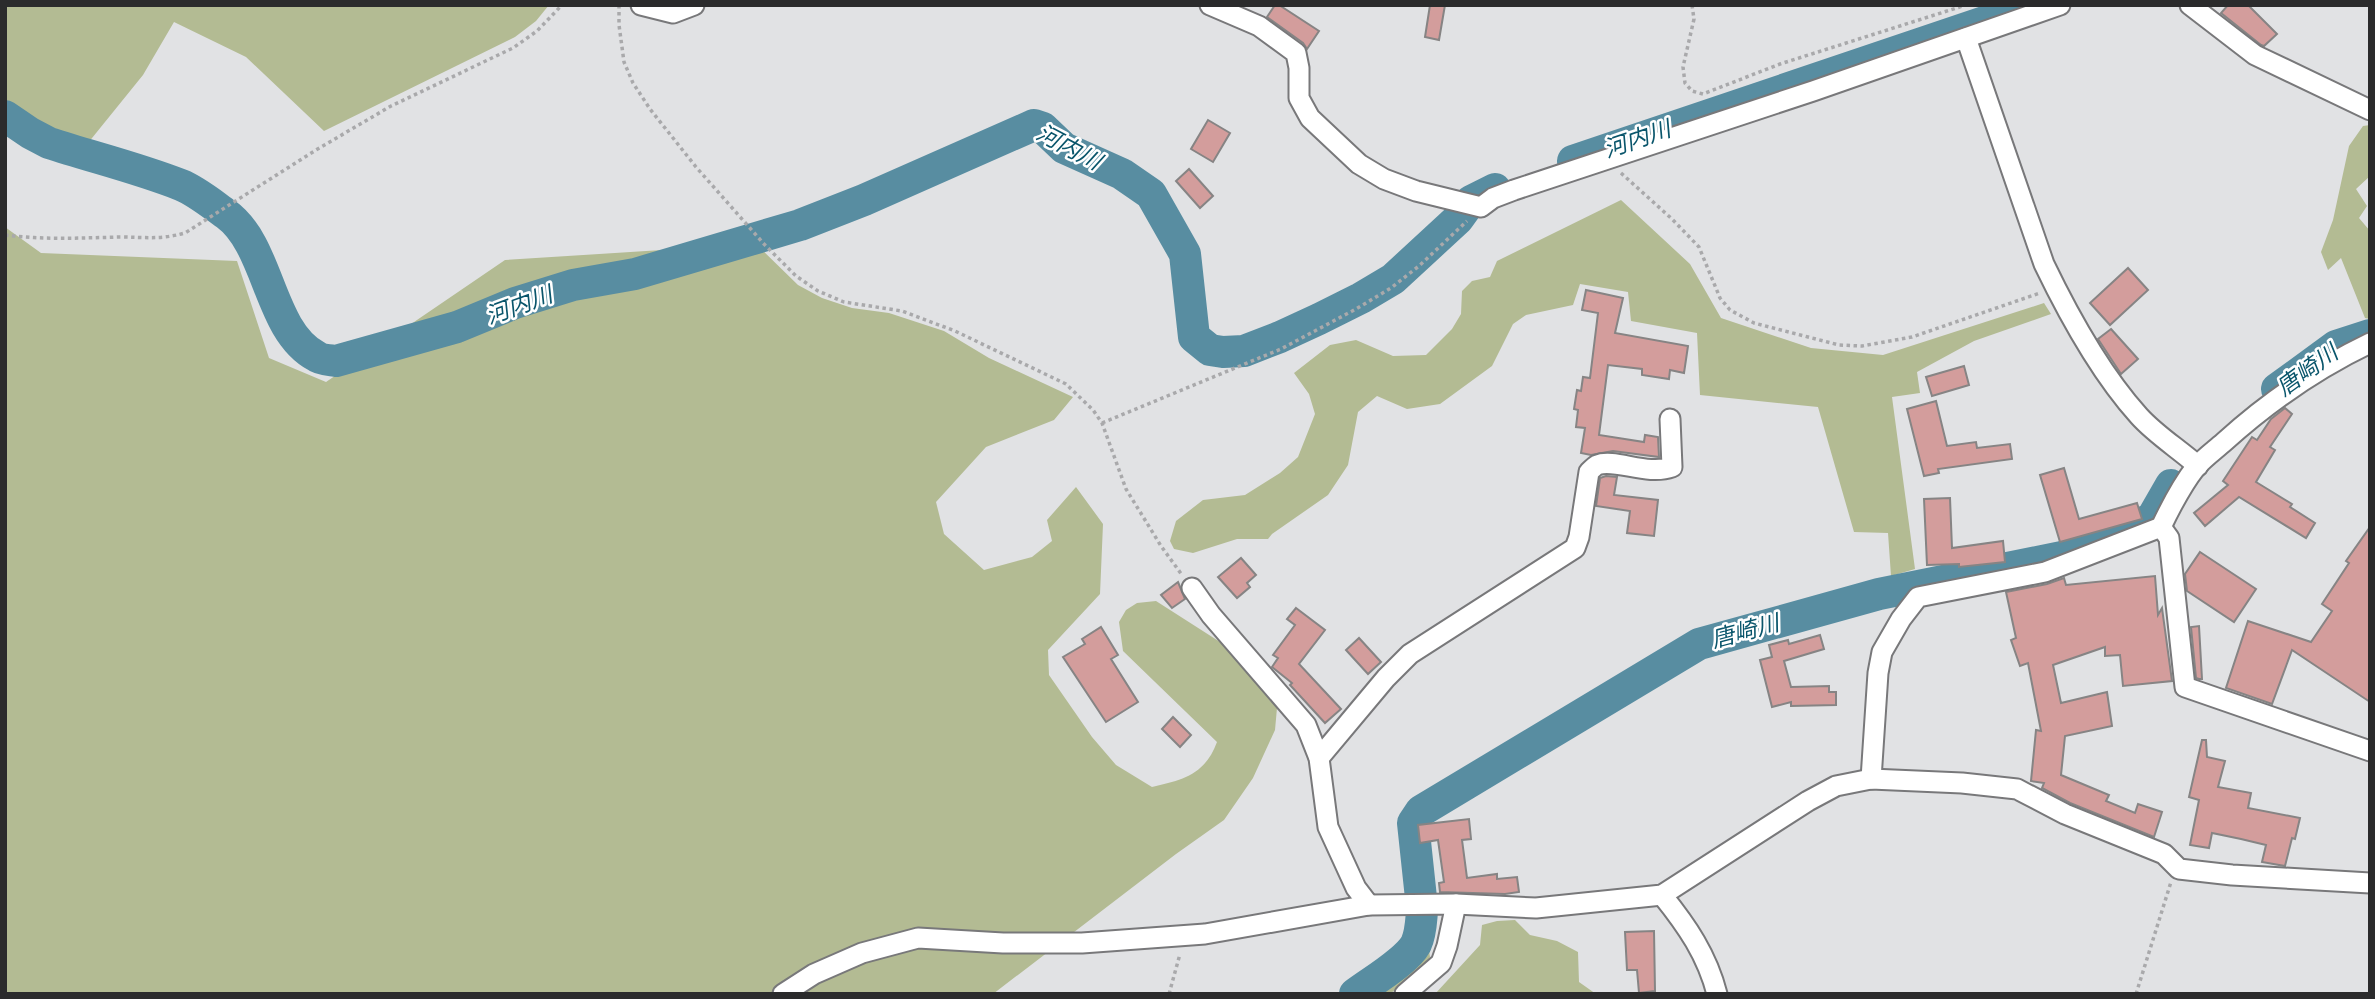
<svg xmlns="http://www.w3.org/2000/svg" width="2375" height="999" font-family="'Asap Condensed','Noto Sans JP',sans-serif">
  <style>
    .green { fill: #b3bb93 }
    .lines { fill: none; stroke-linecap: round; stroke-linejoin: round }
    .river { stroke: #588da1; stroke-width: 32 }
    .building { fill: #d39d9c; stroke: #868484; stroke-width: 2 }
    .minor-casing { stroke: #78787a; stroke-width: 23 }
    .path { stroke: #a9a9ab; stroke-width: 3.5; stroke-dasharray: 3.5 3.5; stroke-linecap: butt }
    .minor { stroke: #fff; stroke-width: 19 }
    .labels { text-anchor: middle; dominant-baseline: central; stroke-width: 5; stroke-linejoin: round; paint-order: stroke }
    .water-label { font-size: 23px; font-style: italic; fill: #09556b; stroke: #fff }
  </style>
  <rect width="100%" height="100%" fill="#e1e2e4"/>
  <g class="green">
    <path d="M5 5H549L536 21 515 37 324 131 246 57 174 22 143 75 88 143C55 144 31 125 5 107Z"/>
    <path d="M2370 125V176L2356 189 2367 206 2359 218 2370 231V319L2365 318 2341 258 2328 270 2321 252 2333 220 2349 146 2363 126Z"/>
    <path d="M1621 200 1690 264 1721 318 1811 348 1883 355 2044 303 2051 314 1974 341 1917 372 1920 393 1892 397 1915 569 1891 576 1888 533 1854 532 1818 407 1700 395 1697 333 1631 321 1628 292 1580 284 1573 305 1526 315 1513 324 1492 366 1440 404 1407 409 1377 396 1358 412 1348 465 1328 495 1272 534 1268 539H1237L1193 553 1174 549 1170 541 1176 521 1203 500 1245 495 1280 473 1298 457 1315 414 1309 394 1294 373 1330 345 1356 340 1393 356 1426 355 1452 329 1461 314 1462 291 1472 281 1490 277 1497 261Z"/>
    <path d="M5 227 41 253 237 261 269 358 326 382 505 260 756 244 798 285 822 298 852 308 889 313 944 331 989 358 1073 397 1054 420 986 447 936 502 944 534 984 570 1032 557 1052 541 1047 520 1076 487 1103 524 1100 594 1048 650 1049 675 1092 737 1116 765 1152 787C1182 780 1205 775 1217 742L1123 651 1119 622 1126 610 1137 603 1156 601 1231 649 1277 708 1275 730 1253 778 1224 820 1176 854 993 994H5Z"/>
    <path d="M1515 920 1530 935 1557 941 1578 952 1579 982 1596 994H1435L1480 945 1482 925 1497 921Z"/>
    <path d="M1424 947 1429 950 1430 957 1427 963 1390 994H1364L1418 949Z"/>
  </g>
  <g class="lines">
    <g class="river">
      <path d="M5 116 30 133 49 143C92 157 138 168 181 185 196 191 212 204 226 214 270 246 268 330 316 356 321 360 330 360 336 361L457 327 515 303 573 285 635 274 800 225 864 200 1034 125 1043 128 1064 148 1122 174 1151 194 1185 254 1194 337 1210 350 1223 352 1244 351 1280 337 1319 319 1361 298 1393 279 1458 219 1471 201 1495 189"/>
      <path d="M1573 161 2005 15"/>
      <path d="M2277 389 2336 346 2370 335"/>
      <path d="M1421 898 1413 823 1421 811 1699 644 1879 594 2062 557 2127 531 2152 518 2171 485"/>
      <path d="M1355 994C1372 981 1406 962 1416 944 1421 933 1421 922 1422 911"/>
    </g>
  </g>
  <g class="building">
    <path d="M1275 5H1279L1319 31 1307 49 1303 43 1267 17Z"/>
    <path d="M1430 5H1445L1439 40 1425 37Z"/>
    <path d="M2228 5H2248L2277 34 2264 46 2261 45 2221 13Z"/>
    <path d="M1208 120 1230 133 1213 162 1191 149Z"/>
    <path d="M1189 169 1213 196 1200 208 1176 181Z"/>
    <path d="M2128 268 2148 290 2110 325 2090 303Z"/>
    <path d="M1586 290 1623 298 1615 333 1688 346 1684 373 1670 370 1669 379 1642 375V369L1608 365 1599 435 1644 442 1645 435 1658 437 1659 457 1613 451 1591 455 1581 453 1585 428 1576 427 1578 410 1574 409 1577 390 1581 391 1583 377 1590 378 1598 313 1582 310Z"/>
    <path d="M2111 329 2138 359 2121 374 2098 339Z"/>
    <path d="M1964 366 1969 385 1932 396 1926 377Z"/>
    <path d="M1936 401 1947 446 1976 442 1977 448 2010 444 2012 459 1938 469 1939 473 1924 476 1907 409Z"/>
    <path d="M2285 408 2292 414 2270 447 2275 450 2256 482 2292 504 2290 507 2315 523 2306 538 2239 497 2205 526 2194 513 2228 485 2223 481 2252 437 2257 440 2271 419Z"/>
    <path d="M2064 468 2079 519 2137 503 2142 519 2060 542 2040 475Z"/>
    <path d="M1606 476 1617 477 1614 495 1658 500 1654 536 1627 533 1630 511 1596 506 1600 478Z"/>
    <path d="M1950 498 1952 548 2003 541 2005 562 1959 567V564L1927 565 1924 499Z"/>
    <path d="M2370 527V702L2292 650 2272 704 2226 688 2248 621 2311 642 2332 611 2322 604 2349 563 2346 561Z"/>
    <path d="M2200 552 2256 589 2234 622 2187 591 2185 574Z"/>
    <path d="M1241 558 1256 575 1247 583 1250 587 1237 598 1218 577Z"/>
    <path d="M2155 576 2158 615 2162 608 2172 681 2123 686 2120 655 2105 656V647L2053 665 2061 703 2107 692 2112 726 2065 736 2061 775 2109 795 2106 801 2135 813 2138 804 2162 812 2154 837 2070 803 2042 788 2044 783 2031 781 2036 730 2041 731 2028 663 2020 666 2011 640 2016 638 2006 592 2047 584 2064 578 2066 585Z"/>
    <path d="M1178 582 1185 599 1172 608 1161 595Z"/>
    <path d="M1296 608 1325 630 1299 664 1341 709 1325 723 1290 685 1292 683 1272 667 1278 658 1273 655 1295 625 1287 619Z"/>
    <path d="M2199 626 2202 679H2199L2196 678 2191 627Z"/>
    <path d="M1101 627 1118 655 1111 659 1138 702 1106 722 1063 657 1085 644 1082 639Z"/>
    <path d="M1820 635 1824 649 1784 661 1791 687 1829 686V692H1836V705L1791 706V702L1772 707 1760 660 1772 657 1769 645 1788 640 1789 644Z"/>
    <path d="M1359 638 1381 662 1368 674 1346 650Z"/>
    <path d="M1173 717 1191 735 1180 747 1162 729Z"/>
    <path d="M2202 740H2206L2207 757 2225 761 2218 787 2251 793 2248 808 2300 818 2295 839 2292 838 2285 866 2262 862 2266 845 2241 839 2212 833 2209 848 2190 845 2199 800 2189 797Z"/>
    <path d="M1469 819 1471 839 1462 840 1467 878 1497 874V879L1517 877 1519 892 1505 894 1440 892 1439 883 1444 882 1438 840 1420 843 1418 825Z"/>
    <path d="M1654 931 1655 991 1639 993 1637 970H1627L1625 932Z"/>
  </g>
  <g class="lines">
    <g class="minor-casing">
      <g id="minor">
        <path d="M641 5 673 13 694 5"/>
        <path d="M1210 5 1259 26 1296 53 1299 68V98L1310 118 1359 164 1384 179 1416 191 1481 207 1493 198 1514 190 1813 91 2060 5"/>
        <path d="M2190 5 2255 55 2370 110"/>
        <path d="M1966 38 2044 264C2069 316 2101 374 2139 416 2156 435 2179 449 2198 466"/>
        <path d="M2161 527 2169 538 2185 687 2370 751"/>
        <path d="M1192 588 1211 615 1306 725 1319 758 1328 827 1356 888 1369 905"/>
        <path d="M1319 758 1386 678 1410 654 1575 548 1579 537 1589 472C1590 471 1595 466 1597 465 1615 458 1647 476 1672 467L1670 419"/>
        <path d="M1871 779 1878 673 1882 652 1901 619 1918 597 2045 572 2161 527C2171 506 2181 486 2196 467 2204 458 2215 450 2224 442 2267 403 2318 368 2370 343"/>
        <path d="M1662 895C1687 926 1707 955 1717 994"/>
        <path d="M783 994 814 974 862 953 918 938 1003 943H1082L1205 934 1369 905 1456 904 1536 908 1662 895 1808 801 1836 786 1871 779 1962 783 2017 789 2065 814 2164 854 2179 869 2232 875 2370 883"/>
        <path d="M1405 994 1441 963 1447 946 1456 904"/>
      </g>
    </g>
    <g class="path">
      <path d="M619 5V25L624 62 633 83 650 109 696 167 764 244 796 276 818 291 844 302 902 311 955 331 1066 384 1093 410 1102 423 1126 489 1161 546 1182 575"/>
      <path d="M1692 5 1694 19 1683 67 1685 83 1692 91 1703 94 1780 64 1966 5"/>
      <path d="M1621 173 1672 219 1699 247 1720 298 1730 310 1754 323 1839 345 1862 346 1912 337 2040 293"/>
      <path d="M5 235C43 240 81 238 120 237 144 237 160 240 185 233L316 150 391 106 513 48 537 31 562 5"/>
      <path d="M1102 423 1281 349 1356 309 1391 288 1419 266 1467 221"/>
      <path d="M1169 994 1180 954"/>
      <path d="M2136 994 2171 882"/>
    </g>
    <use href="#minor" class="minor"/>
  </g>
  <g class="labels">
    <g class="water-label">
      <text transform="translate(1637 139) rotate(-19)">河内川</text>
      <text transform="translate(1069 147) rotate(28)">河内川</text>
      <text transform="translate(519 305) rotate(-20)">河内川</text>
      <text transform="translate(2307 370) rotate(-36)">唐崎川</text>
      <text transform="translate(1745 631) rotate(-15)">唐崎川</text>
    </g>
  </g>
  <rect width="2375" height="999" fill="none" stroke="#2b2b2c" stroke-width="14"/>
</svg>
